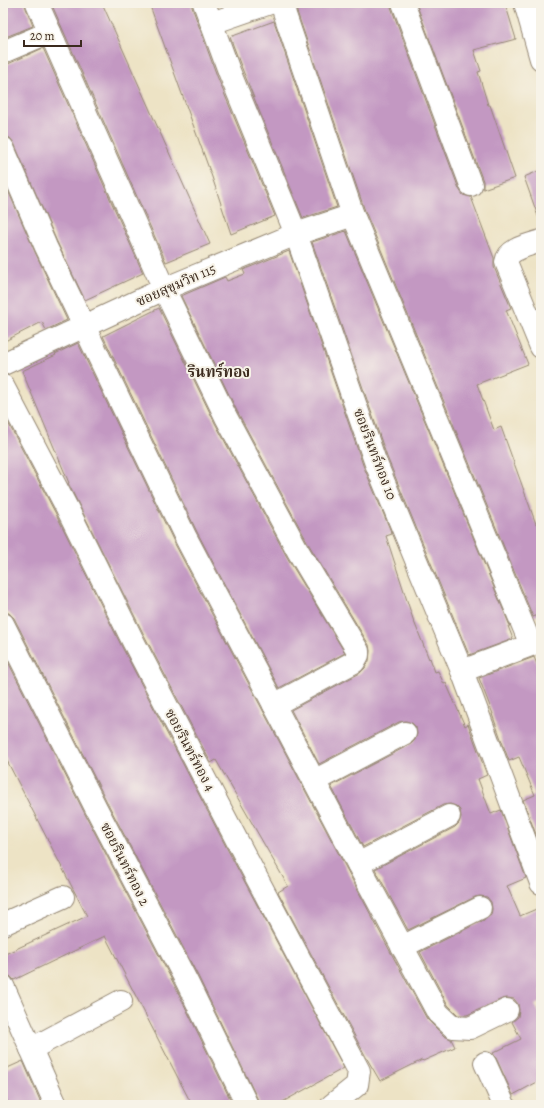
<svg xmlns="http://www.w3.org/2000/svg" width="544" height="1108" font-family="Alegreya,'Noto Serif Thai',serif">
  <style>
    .building { fill: #c398c2 }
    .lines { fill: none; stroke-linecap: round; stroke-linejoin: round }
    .minor-casing { stroke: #948672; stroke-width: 24 }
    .minor { stroke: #fff; stroke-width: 22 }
    .labels { text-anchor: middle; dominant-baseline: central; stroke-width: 4; stroke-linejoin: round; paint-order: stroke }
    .street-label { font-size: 14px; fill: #3b2a1e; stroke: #f7f3e8 }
    .neighbourhood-label { font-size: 15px; font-weight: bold; fill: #3b2a1e; stroke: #f7f3e8 }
  </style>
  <rect width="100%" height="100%" fill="#f7f3e8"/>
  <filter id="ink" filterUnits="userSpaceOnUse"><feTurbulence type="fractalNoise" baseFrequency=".025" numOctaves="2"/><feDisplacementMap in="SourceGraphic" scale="8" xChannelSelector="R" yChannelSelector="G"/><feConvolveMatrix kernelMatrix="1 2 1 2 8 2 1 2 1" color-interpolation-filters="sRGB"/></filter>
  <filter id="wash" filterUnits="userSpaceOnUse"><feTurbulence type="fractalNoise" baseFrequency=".012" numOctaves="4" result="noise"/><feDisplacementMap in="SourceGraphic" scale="16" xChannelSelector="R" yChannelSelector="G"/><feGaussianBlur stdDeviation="0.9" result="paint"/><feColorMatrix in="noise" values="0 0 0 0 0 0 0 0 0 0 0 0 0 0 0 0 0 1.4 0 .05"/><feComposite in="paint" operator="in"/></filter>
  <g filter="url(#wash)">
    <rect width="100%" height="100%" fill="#ede3c5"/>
    <g id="blocks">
      <g class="building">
        <path d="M3 3H25L26 8 33 26 3 38Z"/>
        <path d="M51 3H102L210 244 166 262Z"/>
        <path d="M149 3H192V7L217 76 275 216 231 234 212 177Z"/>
        <path d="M294 3H391V7L459 189 463 195 471 197 494 258V267L511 308 506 310 528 364 477 384 494 430 501 427 536 524H537L541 532V614L533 617 365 211Z"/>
        <path d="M416 3H505L516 39 474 50 481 71 478 72 488 105H490L515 178 483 189V181Z"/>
        <path d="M274 21 337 207 303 218 241 66 230 37Z"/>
        <path d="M43 48 143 273 85 300 57 242 14 143 10 138 3 136V64H8Z"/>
        <path d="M541 170V219H539L524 177Z"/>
        <path d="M3 179 35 252 67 320 46 330 42 322 3 342Z"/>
        <path d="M346 231 510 626H508L513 639 469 655 387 457 312 242Z"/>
        <path d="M289 251 363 465 392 534 386 536 413 619 429 659 430 658 435 672 438 671 444 684 446 683 465 726 468 724 487 775 478 779 491 814 501 810 526 878 507 886 520 916 541 907V1002L535 1005 541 1016V1080L513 1095 496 1058 493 1053 521 1039 512 1022 518 1017 519 1010 518 1004 514 999 507 998 502 999 467 1015H458L448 1005 420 952 486 919 491 915 492 909 491 902 487 897 480 896 475 897 408 930 375 869 455 827 459 823 461 817 460 810 456 806 450 804 443 805 363 847 331 786 411 744 415 740 417 734 416 727 412 723 406 721 399 722 319 764 291 710 360 673 365 668 369 661 370 651 369 645 309 545 237 411 181 296 225 277 227 281 245 274 243 270Z"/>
        <path d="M159 308 215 423 287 557 345 653 279 688 197 532 103 336Z"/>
        <path d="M78 343 175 544 391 953 427 1019 444 1036 451 1039 455 1047 423 1061 422 1060 380 1081 366 1057 278 892 288 886 216 760 211 763 144 635 68 483H69L22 371 56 355 55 354Z"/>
        <path d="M3 413 56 514 122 647 232 858 344 1068 277 1105H259L258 1100 198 976 107 802 14 618 9 613 3 612Z"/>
        <path d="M3 652 85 814 176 988 233 1105H192L105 936 14 980 10 976 3 974V955L87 916 3 753Z"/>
        <path d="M534 657 541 674V844L540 845 523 800 535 795 519 757 509 761 492 714H493L479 678Z"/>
        <path d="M23 1061 42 1105H9L3 1091V1070Z"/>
      </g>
    </g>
  </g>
  <g filter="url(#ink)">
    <use href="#blocks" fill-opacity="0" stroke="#948672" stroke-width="1"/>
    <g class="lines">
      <g class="minor-casing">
        <g id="minor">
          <path d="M37 3 164 289 226 417 298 551 358 651V655L354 662 274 705"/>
          <path d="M204 3 229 71 296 234 375 461 462 671 541 883"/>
          <path d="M281 3 353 215 531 645 462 671"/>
          <path d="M403 3 471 185"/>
          <path d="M525 3 541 59"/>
          <path d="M212 23 270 3"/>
          <path d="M3 52 50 32"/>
          <path d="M3 148 46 247 186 538 358 864 438 1013 453 1027 470 1028 507 1010"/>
          <path d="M541 241C530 245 508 248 506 262L541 347"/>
          <path d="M3 364 164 289 296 234 353 215"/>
          <path d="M3 386 67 508 133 641 243 852 359 1071 357 1085 332 1105"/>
          <path d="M3 624 96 808 187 982 247 1105"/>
          <path d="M314 781 405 733"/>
          <path d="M358 864 449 816"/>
          <path d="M3 924 63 897"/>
          <path d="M402 947 480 908"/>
          <path d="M3 986 56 1105"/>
          <path d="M31 1049 121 1001"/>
          <path d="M485 1063 504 1105"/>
        </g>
      </g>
      <use href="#minor" class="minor"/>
    </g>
  </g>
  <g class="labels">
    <g class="street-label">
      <text transform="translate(176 285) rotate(-24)">ซอยสุขุมวิท 115</text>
      <text transform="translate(375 454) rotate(69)">ซอยรินทร์ทอง 10</text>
      <text transform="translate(190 750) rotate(62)">ซอยรินทร์ทอง 4</text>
      <text transform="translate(125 864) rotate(63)">ซอยรินทร์ทอง 2</text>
    </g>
    <g class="neighbourhood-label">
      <text x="219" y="372">รินทร์ทอง</text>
    </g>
  </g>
  <rect width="544" height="1108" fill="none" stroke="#f7f3e8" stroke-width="16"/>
  <path d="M24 40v6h57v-6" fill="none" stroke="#3b2a1e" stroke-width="2"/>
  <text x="30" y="40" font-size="12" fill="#3b2a1e" stroke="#f7f3e8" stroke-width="3" paint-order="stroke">20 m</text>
</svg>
